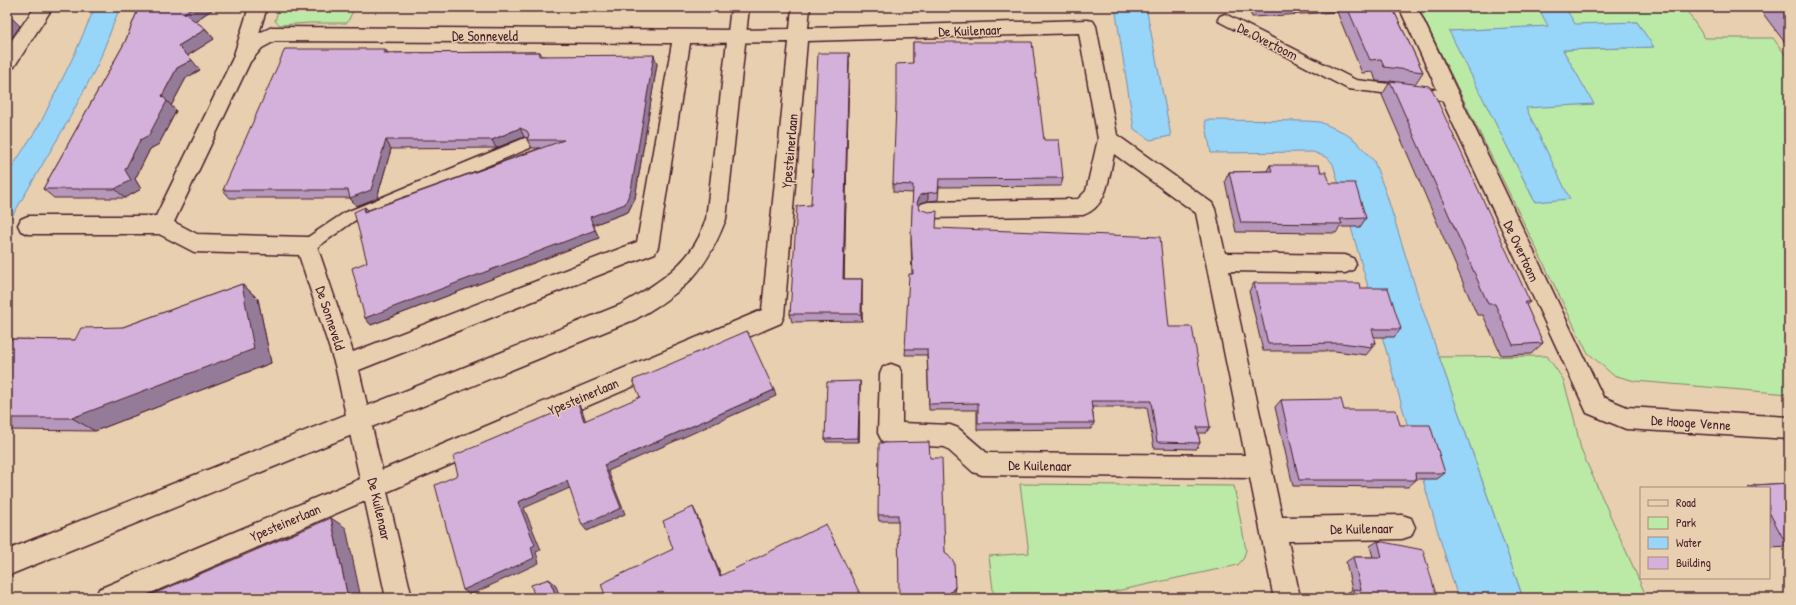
<svg xmlns="http://www.w3.org/2000/svg" width="1796" height="605" font-family="'Patrick Hand',sans-serif">
  <style>
    .green { fill: #bbe9a6; stroke: #828468; fill-rule: evenodd }
    .water { fill: #97d5f9; stroke: #788ca7 }
    .lines { fill: none; stroke-linecap: round; stroke-linejoin: round }
    .service-casing { stroke: #4a1f2b; stroke-width: 3 }
    .minor-casing { stroke: #4a1f2b; stroke-width: 3 }
    .tertiary-casing { stroke: #4a1f2b; stroke-width: 3 }
    .service { fill: #e8cfb0; fill-rule: evenodd }
    .minor { fill: #e8cfb0; fill-rule: evenodd }
    .tertiary { fill: #e8cfb0; fill-rule: evenodd }
    .wall { fill: #b698bc; stroke: #4a1f2b }
    .shaded-wall { fill: #947c99; stroke: #4a1f2b }
    .building { fill: #d4b1db; stroke: #4a1f2b }
    .labels { text-anchor: middle; dominant-baseline: central; stroke-width: 3; stroke-linejoin: round; paint-order: stroke }
    .street-label { font-size: 14px; fill: #4a1f2b; stroke: #e8cfb0 }
  </style>
  <rect width="100%" height="100%" fill="#e8cfb0"/>
  <filter id="ink" filterUnits="userSpaceOnUse"><feTurbulence type="fractalNoise" baseFrequency=".025" numOctaves="2"/><feDisplacementMap in="SourceGraphic" scale="8" xChannelSelector="R" yChannelSelector="G"/><feConvolveMatrix kernelMatrix="1 2 1 2 8 2 1 2 1" color-interpolation-filters="sRGB"/></filter>
  <g filter="url(#ink)">
    <g class="green">
      <path d="M279 7H355L347 23H310L280 25 275 21Z"/>
      <path d="M1418 7H1684L1705 38H1773L1789 60V394L1635 381 1613 375 1587 352ZM1637 22 1653 47 1563 50 1593 104 1526 107 1535 202 1450 31Z"/>
      <path d="M1547 356 1563 379 1574 418 1581 450 1647 598H1523L1439 357Z"/>
      <path d="M1020 484 1234 486 1246 550 1243 559 1238 565 1084 598H994L989 556 1029 553Z"/>
    </g>
    <g class="water">
      <path d="M95 7H120L98 64 68 121 7 225V175L41 122 75 53Z"/>
      <path d="M1115 7H1146L1171 136 1150 140 1134 129Z"/>
      <path d="M1565 7 1575 24 1637 22 1654 47 1563 50 1594 104 1526 108 1570 199 1535 202 1449 31 1548 26 1539 9Z"/>
      <path d="M1205 120 1307 121 1320 122 1343 132 1356 141 1374 161 1387 196 1419 299 1523 598H1458L1437 529 1333 164 1328 158 1313 152 1211 153Z"/>
    </g>
    <g class="lines">
      <g class="service-casing">
        <g id="service">
          <path d="M1225 14 1356 80 1449 91 1454 92 1456 96 1454 100 1449 101 1348 89 1220 22 1218 19 1220 16Z"/>
          <path d="M525 138 530 140 532 144 530 148 354 221 312 251 307 252 302 251 299 246 302 241 344 213Z"/>
        </g>
      </g>
      <g class="minor-casing">
        <g id="minor">
          <path d="M35 7H53L14 67 7 69V47Z"/>
          <path d="M249 7H267L259 33 272 27 737 30 790 29 792 7H810L808 28 1087 20 1093 21 1096 26 1117 135 1212 203 1215 209 1225 253 1345 255 1353 258 1356 264 1353 270 1345 273 1229 271 1282 517 1402 515 1411 518 1415 527 1411 536 1402 539 1288 541 1300 597 1272 598 1273 594 1250 478 982 475 973 472 945 447 890 444 882 441 878 433 880 374 883 367 891 364 899 367 902 374V423L950 425 958 428 987 453 1245 455 1196 213 1114 154C1109 176 1108 207 1083 215L928 218 921 216 918 210 921 204 928 202 1078 199 1086 191 1098 139 1079 33 807 41 784 316 781 323 387 492 412 598H386L365 501 139 598H95L99 589 360 479 335 365 299 255 194 252 159 234H28L21 231 18 225 21 219 28 216H156L233 58ZM275 41 672 43 637 242 353 352 315 240 307 237 197 234 174 222 250 62 262 48ZM789 42 762 310 382 470 359 370 655 253 658 247 690 43Z"/>
          <path d="M1399 7H1417L1603 397 1627 407 1789 417V439L1626 429 1587 413Z"/>
        </g>
      </g>
      <g class="tertiary-casing">
        <path id="tertiary" d="M731 7H749L726 219C705 273 686 290 636 319L7 576V550L620 305C650 288 683 269 699 237 702 231 703 225 706 219Z"/>
      </g>
      <use href="#service" class="service"/>
      <use href="#minor" class="minor"/>
      <use href="#tertiary" class="tertiary"/>
    </g>
    <g class="wall">
      <path d="M139 7H216L195 21 206 29 214 39 187 56 200 70 186 78 171 106 176 111 159 144 150 149 135 179 141 189 125 198H54L43 189 125 42Z"/>
      <path d="M1248 7H1392L1423 72 1415 84 1530 302 1526 305 1543 343 1531 354 1501 355 1483 315H1477L1382 95 1390 82 1376 81 1373 72 1362 73 1337 12 1252 17Z"/>
      <path d="M1758 7H1789V48Z"/>
      <path d="M913 42 1044 140 1063 178 1061 186 939 187 938 200 928 201 920 203 919 206 920 209 936 228 1169 327 1210 427 1206 433H1198L1200 443 1196 449 1154 448 1147 407H1092L1094 423 1091 429 977 430V410H929L927 355H905L912 274 911 243 913 193 893 192V184L913 63Z"/>
      <path d="M385 49 388 53 540 52 542 56 657 64 635 198 628 212 593 225 599 238 371 325 365 318 367 262 365 207 368 210 540 148H532L527 140 528 138 524 137 496 148 391 149 377 198 356 206 350 198H230L223 190Z"/>
      <path d="M849 62 844 279H862V321L792 322 790 314 811 205Z"/>
      <path d="M1270 165 1321 172 1330 183 1366 218 1360 227H1340L1336 233 1236 232 1225 181 1229 172 1267 171Z"/>
      <path d="M1254 283 1401 329 1394 337H1374L1376 343 1366 355 1335 351H1263L1249 291Z"/>
      <path d="M242 284 258 299 271 363 95 431 7 430V339L75 340 123 327Z"/>
      <path d="M860 381 859 442H826L825 439Z"/>
      <path d="M1281 400 1344 410 1400 425 1445 473 1437 479H1416V480L1408 487 1293 486 1275 407Z"/>
      <path d="M930 458 945 552 955 587 954 592 898 521H879L878 515Z"/>
      <path d="M1789 483V546L1769 547V488H1748L1755 485Z"/>
      <path d="M1378 541 1437 598H1346L1345 594 1352 590 1346 562 1353 557H1373L1370 546Z"/>
    </g>
    <g class="shaded-wall">
      <path d="M193 7H216L192 23 184 13Z"/>
      <path d="M7 10 11 14 10 16 20 26 7 45Z"/>
      <path d="M206 29 214 39 187 56 178 46Z"/>
      <path d="M385 49 390 57 383 53Z"/>
      <path d="M849 53V62L844 287 843 279Z"/>
      <path d="M654 55 657 64 635 198 628 212 593 225 599 238 371 325 365 318 590 217Z"/>
      <path d="M192 60 200 70 186 78 171 106 162 96 177 68Z"/>
      <path d="M167 101 176 111 159 144 150 149 135 179 141 189 125 198 115 189 140 140Z"/>
      <path d="M520 128 524 137 496 148 492 140Z"/>
      <path d="M386 140 391 149 377 198 356 206 350 198Z"/>
      <path d="M928 193V201L920 203 917 211V203L920 195Z"/>
      <path d="M862 279V321L861 314Z"/>
      <path d="M242 284 258 299 271 363 95 431 72 418Z"/>
      <path d="M860 381V385L859 442 858 438Z"/>
      <path d="M774 390 776 396 608 471 625 514 587 531 582 525 604 465Z"/>
      <path d="M578 403 582 410 588 427 584 421Z"/>
      <path d="M567 481 572 487 524 508 541 550 536 552 539 563 470 595 463 590 531 547 518 502Z"/>
      <path d="M693 507 696 513 723 580 720 576Z"/>
      <path d="M331 518 346 528 361 598H348Z"/>
      <path d="M549 579 555 584 561 598H557Z"/>
      <path d="M955 587 954 592 949 598H946V597Z"/>
    </g>
    <g class="building">
      <path d="M139 7H193L184 13 206 29 178 46 192 60 177 68 162 96 167 101 149 135 140 140 125 170 131 180 115 189H43L125 42Z"/>
      <path d="M1347 7H1392L1423 72 1384 67 1381 59 1370 60Z"/>
      <path d="M913 42H1032L1044 140H1059L1063 178 939 179 938 192 928 193 920 195 917 203 920 209 928 212 937 211 936 228 1160 237 1169 327H1192L1210 427H1197L1200 443 1157 442 1151 401H1091L1094 423H978V403L929 404 927 349H905L909 274H913L911 235 913 185 893 184 896 104V64L913 63Z"/>
      <path d="M285 49H385L383 53 540 52 539 56 654 55 631 190 625 204 590 217 595 230 365 318 352 268 367 262 354 212 365 207 364 212 564 140H527L529 135 527 131 520 128 492 140H386L371 190 350 198 348 190H223Z"/>
      <path d="M818 53H849L843 279H862L861 314H790L797 206 811 205Z"/>
      <path d="M1390 81 1429 86 1433 91 1530 302H1525L1543 343 1513 345 1495 304H1488Z"/>
      <path d="M1270 165H1319L1321 172H1326L1330 183H1355L1366 218 1340 219 1342 224 1241 223 1229 172 1272 171Z"/>
      <path d="M1254 283H1359L1360 288H1388L1401 329H1372L1376 343H1371L1372 347 1341 343 1268 344Z"/>
      <path d="M242 284 254 349 72 418H7V339L75 340 81 328 123 327Z"/>
      <path d="M747 331 774 390 604 465 621 508 582 525 567 481 518 502 535 545 531 547 534 558 463 590 435 485 458 475 453 456 578 403 584 421 640 397 633 380Z"/>
      <path d="M860 381 858 438 825 439 827 382Z"/>
      <path d="M1341 399 1344 410H1396L1400 425H1430L1445 473H1415L1416 480H1299L1281 400Z"/>
      <path d="M929 442 930 458H942L945 552 954 562 955 587 946 597 947 598H899L898 515H878L879 443Z"/>
      <path d="M1789 483V538H1783L1769 512V488H1756L1755 485Z"/>
      <path d="M693 507 720 576 826 524 862 598H606L601 584 673 549 663 521Z"/>
      <path d="M331 518 348 598H144Z"/>
      <path d="M1378 541 1423 550 1437 598H1355L1353 589 1361 590 1353 557H1382Z"/>
      <path d="M549 579 557 598H535L531 585Z"/>
    </g>
  </g>
  <g class="labels">
    <g class="street-label">
      <text transform="translate(970 30) rotate(-2)">De Kuilenaar</text>
      <text x="485" y="35">De Sonneveld</text>
      <text transform="translate(1268 41) rotate(27)">De Overtoom</text>
      <text transform="translate(789 151) rotate(-85)">Ypesteinerlaan</text>
      <text transform="translate(1522 251) rotate(65)">De Overtoom</text>
      <text transform="translate(331 318) rotate(72)">De Sonneveld</text>
      <text transform="translate(583 396) rotate(-23)">Ypesteinerlaan</text>
      <text transform="translate(1691 422) rotate(4)">De Hooge Venne</text>
      <text transform="translate(1040 465) rotate(1)">De Kuilenaar</text>
      <text transform="translate(380 509) rotate(77)">De Kuilenaar</text>
      <text transform="translate(285 522) rotate(-23)">Ypesteinerlaan</text>
      <text transform="translate(1362 528) rotate(-1)">De Kuilenaar</text>
    </g>
  </g>
  <rect width="1796" height="605" fill="none" stroke="#e8cfb0" stroke-width="24"/>
  <rect x="12" y="12" width="1772" height="581" fill="none" stroke="#4a1f2b" stroke-width="1.5" filter="url(#ink)"/>
  <rect x="1640" y="487" width="130" height="92" fill="#e8cfb0" stroke="#a9897b"/>
  <rect x="1648" y="500" width="20" height="6" fill="#e8cfb0" stroke="#a9897b"/>
  <text x="1676" y="507" font-size="12" fill="#4a1f2b">Road</text>
  <rect x="1648" y="517" width="20" height="12" fill="#bbe9a6" stroke="#a9897b"/>
  <text x="1676" y="527" font-size="12" fill="#4a1f2b">Park</text>
  <rect x="1648" y="537" width="20" height="12" fill="#97d5f9" stroke="#a9897b"/>
  <text x="1676" y="547" font-size="12" fill="#4a1f2b">Water</text>
  <rect x="1648" y="557" width="20" height="12" fill="#d4b1db" stroke="#a9897b"/>
  <text x="1676" y="567" font-size="12" fill="#4a1f2b">Building</text>
</svg>
